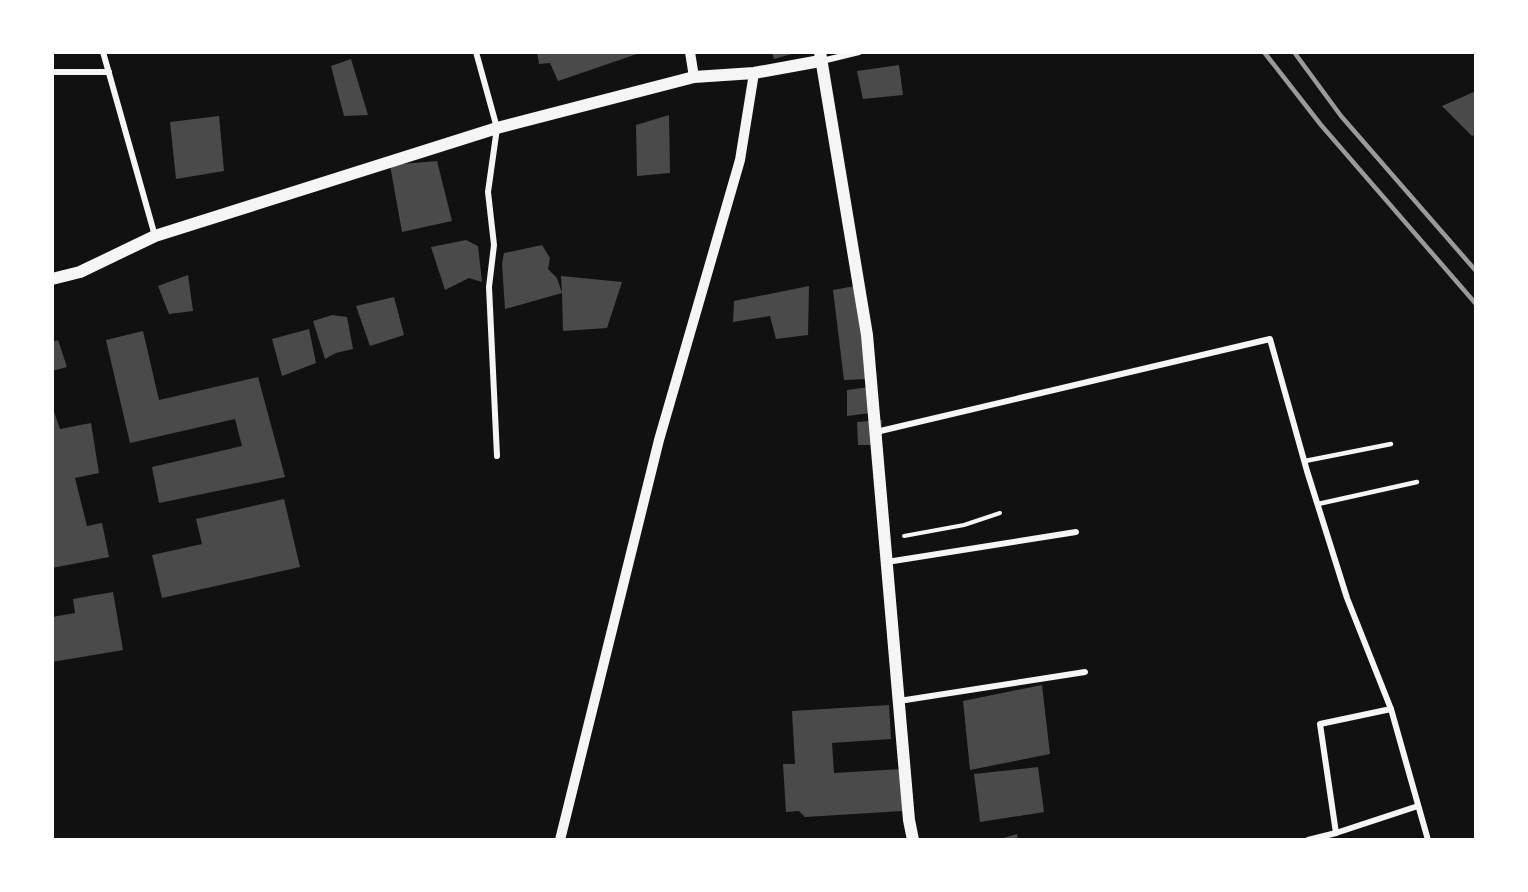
<svg xmlns="http://www.w3.org/2000/svg" width="1528" height="892" font-family="Overpass,sans-serif">
  <style>
    .building { fill: #4a4a4a }
    .lines { fill: none; stroke-linecap: round; stroke-linejoin: round }
    .path { stroke: #f5f5f5; stroke-width: 4 }
    .service { stroke: #f5f5f5; stroke-width: 4.5 }
    .minor { stroke: #f5f5f5; stroke-width: 6 }
    .tertiary { stroke: #f5f5f5; stroke-width: 10 }
    .secondary { stroke: #f5f5f5; stroke-width: 12 }
    .rail { stroke: #9a9a9a; stroke-width: 4.5 }
  </style>
  <rect width="100%" height="100%" fill="#111"/>
  <g class="building">
    <path d="M537 52H640V53L558 81 550 63 539 64Z"/>
    <path d="M772 52H795V53L774 59Z"/>
    <path d="M351 59 368 115 344 116 331 66Z"/>
    <path d="M899 65 903 95 863 99 857 71Z"/>
    <path d="M1476 91V134L1472 136 1442 106Z"/>
    <path d="M669 115 670 173 637 176 636 125Z"/>
    <path d="M219 116 224 171 176 179 170 122Z"/>
    <path d="M437 161 452 221 402 232 390 165Z"/>
    <path d="M466 240 478 246 482 282 469 278 445 290 431 247Z"/>
    <path d="M542 245 550 258 548 269 557 278 562 293 561 276 622 282 607 328 563 331 562 293 505 309 502 264 504 253Z"/>
    <path d="M188 275 193 311 169 314 158 286Z"/>
    <path d="M809 286 808 335 776 339 770 316 733 322 734 301Z"/>
    <path d="M855 286 867 379 844 380 833 290Z"/>
    <path d="M394 297 404 335 370 346 356 306Z"/>
    <path d="M332 315 347 317 353 349 336 353 325 359 313 321Z"/>
    <path d="M309 329 316 363 282 376 272 339Z"/>
    <path d="M143 331 159 400 258 377 285 477 159 503 152 467 242 446 235 419 130 443 106 340Z"/>
    <path d="M58 340 67 367 52 371V342Z"/>
    <path d="M876 386 878 412 847 416V390Z"/>
    <path d="M52 406 60 429 91 423 99 473 75 478 87 526 102 523 109 557 52 568Z"/>
    <path d="M882 420 881 445H858L857 422Z"/>
    <path d="M284 499 300 567 162 598 152 555 202 544 196 519Z"/>
    <path d="M113 592 123 650 52 662V617L75 613 73 599Z"/>
    <path d="M1042 685 1050 754 970 770 963 701Z"/>
    <path d="M889 705 891 739 832 743 834 773 901 769 903 811 805 817 799 811 786 812 783 764H795L792 711Z"/>
    <path d="M1038 767 1044 812 980 822 974 774Z"/>
    <path d="M1017 834 1018 840H1000V839Z"/>
  </g>
  <g class="lines">
    <path class="path" d="M904 536 964 525 1000 513"/>
    <g class="service">
      <path d="M1305 461 1391 444"/>
      <path d="M1318 504 1417 482"/>
    </g>
    <g class="minor">
      <path d="M103 52 155 236"/>
      <path d="M476 52 497 128 488 192 494 245 489 287 497 456"/>
      <path d="M822 61 859 52"/>
      <path d="M52 72H109"/>
      <path d="M876 432 1270 339 1307 471 1347 598 1391 709 1428 840"/>
      <path d="M887 562 1076 532"/>
      <path d="M899 701 1085 672"/>
      <path d="M1336 833 1418 806"/>
      <path d="M1308 840 1336 833 1320 724 1391 709"/>
    </g>
    <g class="tertiary">
      <path d="M690 52 694 77"/>
      <path d="M560 840 659 440 740 160 754 73"/>
    </g>
    <g class="secondary">
      <path d="M820 52 867 335 909 820 913 840"/>
      <path d="M52 279 80 272 155 236 497 128 694 77 754 73 820 61"/>
    </g>
    <g class="rail">
      <path d="M1264 52 1321 125 1476 304"/>
      <path d="M1294 52 1341 116 1476 271"/>
    </g>
  </g>
  <rect width="1528" height="892" fill="none" stroke="#ffffff" stroke-width="108"/>
</svg>
